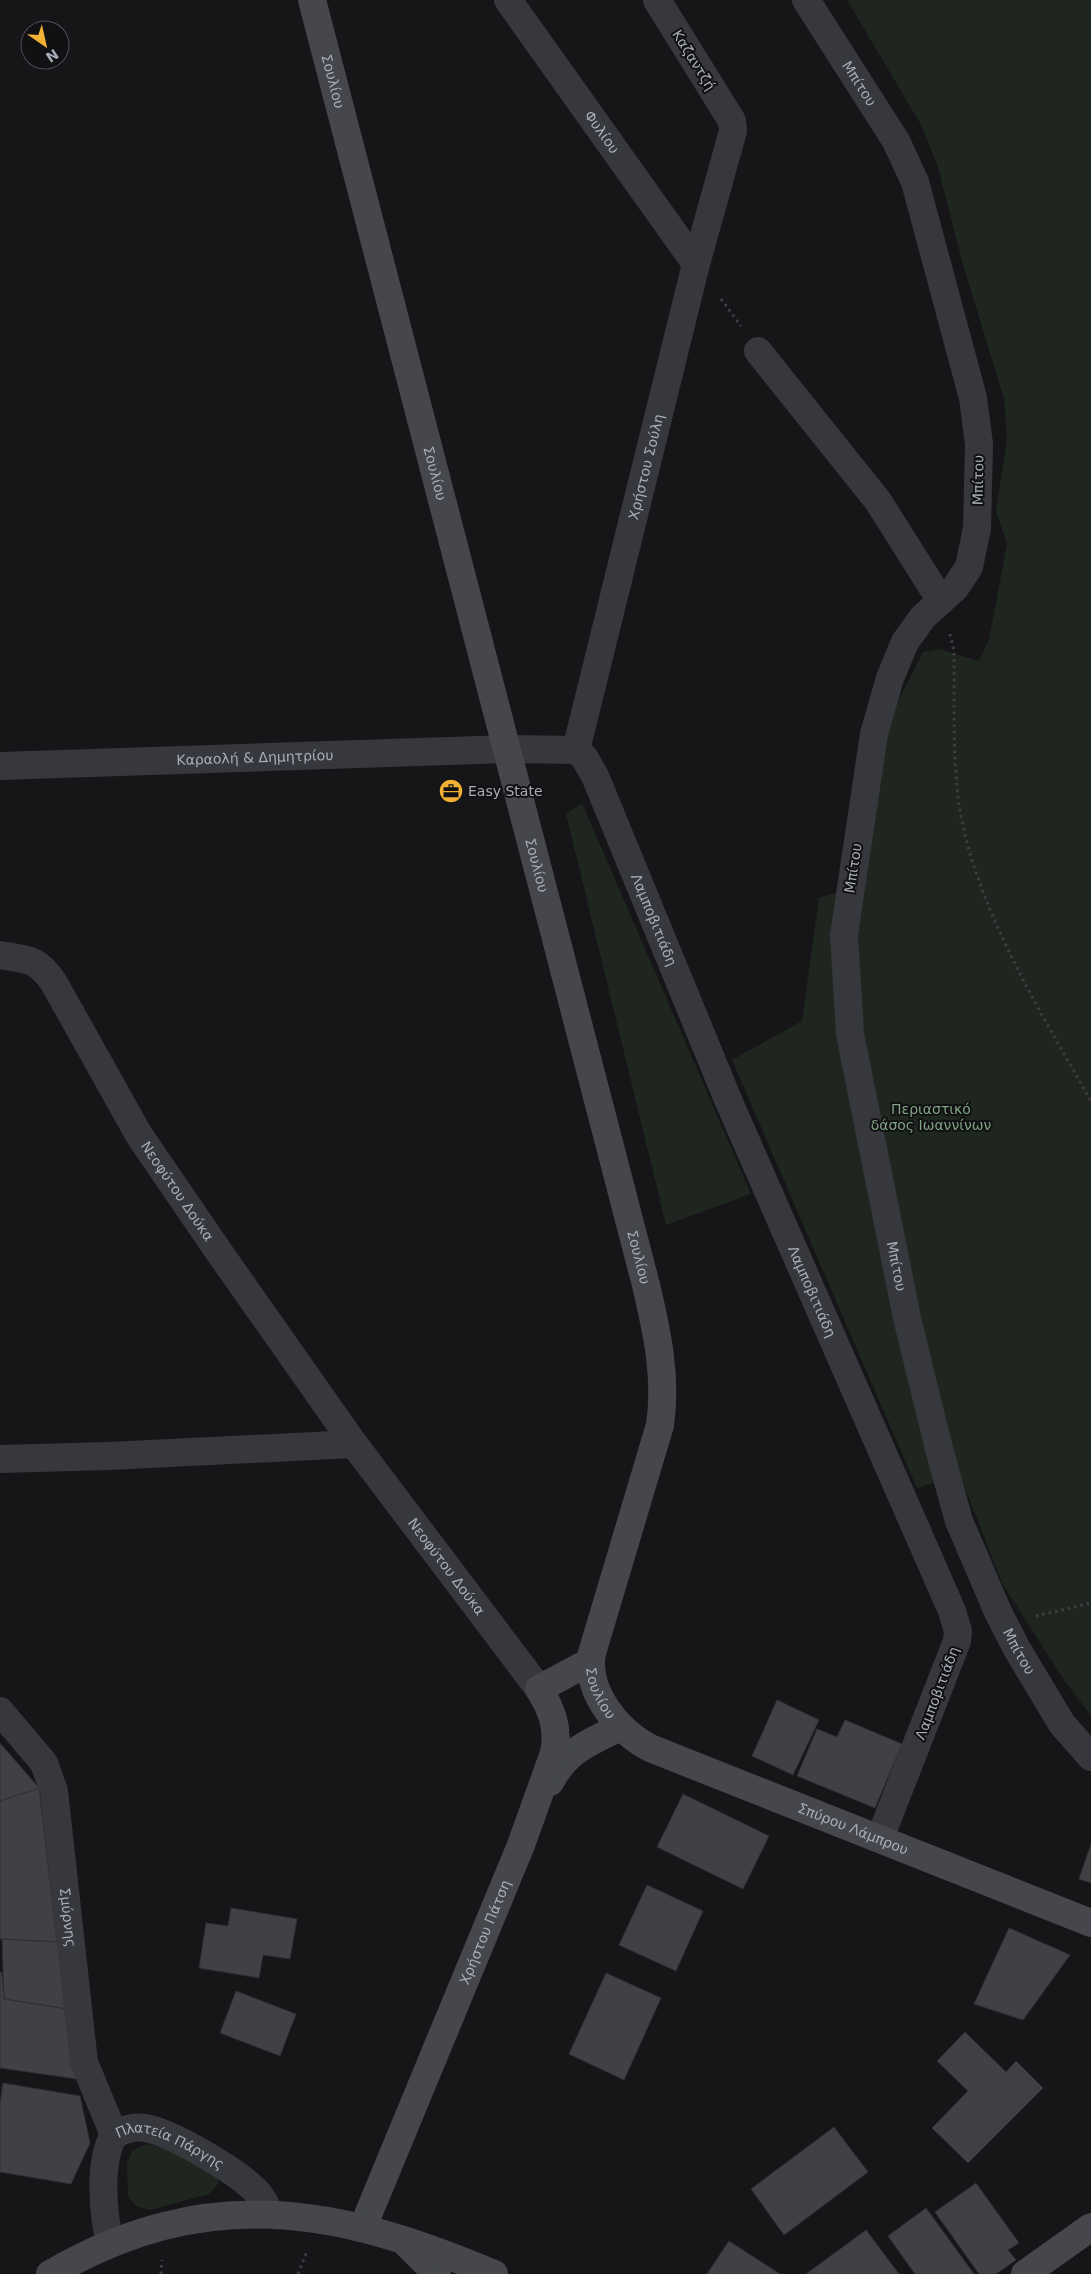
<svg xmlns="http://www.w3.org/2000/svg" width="1091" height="2274" font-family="'DejaVu Sans',sans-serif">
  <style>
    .green { fill: #1e261f }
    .building { fill: #404145; stroke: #303034 }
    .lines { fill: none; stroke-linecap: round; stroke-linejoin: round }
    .path { stroke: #3d3f44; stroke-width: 3; stroke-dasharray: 2.5 4; stroke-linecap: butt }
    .street { stroke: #37383d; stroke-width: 28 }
    .secondary { stroke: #45474d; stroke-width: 28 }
    .labels { text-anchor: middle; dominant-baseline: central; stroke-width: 4; stroke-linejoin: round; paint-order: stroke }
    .street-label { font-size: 14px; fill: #a8adb8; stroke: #111113 }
    .poi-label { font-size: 14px; fill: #a8adb8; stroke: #111113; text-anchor: start }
    .park-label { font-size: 14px; fill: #7fa381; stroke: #111113 }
  </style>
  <rect width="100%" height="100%" fill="#161618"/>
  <g class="green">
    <path d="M847 0H1091V1716L1064 1680 1002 1583 960 1475 917 1488 732 1060 802 1021 819 898 856 886 888 721 923 652 940 649 979 661 989 639 1007 544 996 512 1007 438 1004 399 962 261 937 164 920 123Z"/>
    <path d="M582 803 751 1194 666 1225 566 814Z"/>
    <path d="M147 2144C173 2148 198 2163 218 2179V2184L209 2194 150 2210 136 2206 128 2196 127 2163 133 2150Z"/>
  </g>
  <g class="building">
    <path d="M777 1700 819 1720 793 1775 752 1756Z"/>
    <path d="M845 1720 902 1744 875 1808 797 1776 817 1729 837 1737Z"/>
    <path d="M0 1743 39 1788 0 1801Z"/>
    <path d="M39 1788 57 1942 0 1939V1801Z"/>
    <path d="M683 1794 769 1836 743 1889 657 1847Z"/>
    <path d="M1091 1844V1883L1079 1879Z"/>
    <path d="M647 1885 703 1911 676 1971 619 1945Z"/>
    <path d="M231 1908 297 1919 290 1959 263 1955 259 1978 199 1968 206 1923 228 1926Z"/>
    <path d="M1009 1928 1070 1955 1023 2020 974 2004Z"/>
    <path d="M2 1939 57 1942 67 2009 4 1999Z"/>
    <path d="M0 1972 2 1973 4 1999 67 2009 77 2079 0 2068Z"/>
    <path d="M606 1973 661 1998 624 2080 569 2054Z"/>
    <path d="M236 1991 296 2014 280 2056 220 2033Z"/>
    <path d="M965 2032 1006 2072 1016 2061 1043 2088 968 2163 932 2128 968 2091 937 2061Z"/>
    <path d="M3 2083 80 2096 90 2143 71 2184 0 2172V2103Z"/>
    <path d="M834 2127 868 2172 784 2235 751 2189Z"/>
    <path d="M976 2183 1019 2243 1008 2250 1016 2260 996 2274H979L935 2212Z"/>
    <path d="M926 2208 974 2274H915L888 2236Z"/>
    <path d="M866 2230 899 2274H806Z"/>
    <path d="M729 2241 780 2274H707Z"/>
  </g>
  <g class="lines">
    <g class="path">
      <path d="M721 299 741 326"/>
      <path d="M950 634 954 651C955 707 951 771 963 826 984 921 1043 1017 1091 1101"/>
      <path d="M1036 1616 1091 1603"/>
      <path d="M161 2274 162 2260"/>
      <path d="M298 2274 307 2251"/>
    </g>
    <g class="street">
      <path id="s1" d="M508 0 696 264"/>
      <path id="s2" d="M806 0 896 141 915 182 973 398 979 444 977 528 969 567 955 588 923 617 905 642 890 678 874 734 844 935 850 1034 907 1318 938 1445 959 1521 998 1612 1017 1649 1062 1724 1091 1757"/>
      <path d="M758 351 878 501 941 601"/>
      <path id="s3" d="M576 750 584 757 595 776 729 1102 952 1611 958 1631 957 1641 880 1838"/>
      <path id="s4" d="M0 766 509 749 576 750 696 264 733 131 732 121 657 0"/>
      <path id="s5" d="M0 955C29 960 37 958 54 983L139 1135 219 1252 354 1444 539 1689"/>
      <path d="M0 1459 109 1456 354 1444"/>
      <path id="s6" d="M0 1711 44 1763 54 1791 84 2062 114 2135"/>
      <path id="s7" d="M110 2243C103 2214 98 2162 114 2135 123 2130 133 2126 144 2128 170 2131 236 2171 255 2190 261 2196 266 2204 269 2213"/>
    </g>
    <g class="secondary">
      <path id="s8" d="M312 0 646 1285C657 1332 667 1377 660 1425L592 1653C585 1692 618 1731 650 1748L1091 1923"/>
      <path d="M550 1782C568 1749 589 1743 620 1727"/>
      <path id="s9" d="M363 2227 521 1845 554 1753C559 1728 552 1710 539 1689L591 1661"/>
      <path d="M407 2244 437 2274"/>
      <path d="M50 2274C206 2183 336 2207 494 2274"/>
      <path d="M1025 2274 1091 2227"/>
    </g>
  </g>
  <defs>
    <g id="office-disc" transform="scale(1.25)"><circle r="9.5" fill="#f2b134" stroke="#111113"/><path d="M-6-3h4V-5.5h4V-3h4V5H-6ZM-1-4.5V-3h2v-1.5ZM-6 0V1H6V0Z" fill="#111"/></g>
  </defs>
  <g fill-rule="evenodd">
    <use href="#office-disc" x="451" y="791"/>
  </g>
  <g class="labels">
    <g class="street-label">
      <text transform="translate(694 60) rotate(58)">Καζαντζή</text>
      <text stroke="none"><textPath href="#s8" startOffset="84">Σουλίου</textPath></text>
      <text stroke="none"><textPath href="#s2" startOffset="99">Μπίτου</textPath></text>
      <text stroke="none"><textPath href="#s1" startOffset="162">Φυλίου</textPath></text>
      <text stroke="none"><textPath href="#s4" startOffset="868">Χρήστου Σούλη</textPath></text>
      <text stroke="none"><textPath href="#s8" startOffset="489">Σουλίου</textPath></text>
      <text transform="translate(978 480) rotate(-89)">Μπίτου</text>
      <text stroke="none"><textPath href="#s4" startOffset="255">Καραολή &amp; Δημητρίου</textPath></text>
      <text stroke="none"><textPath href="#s8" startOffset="894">Σουλίου</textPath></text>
      <text transform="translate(853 868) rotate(-81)">Μπίτου</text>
      <text stroke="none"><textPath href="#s3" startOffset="188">Λαμποβιτιάδη</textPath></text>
      <text stroke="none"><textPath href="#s5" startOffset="306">Νεοφύτου Δούκα</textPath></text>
      <text stroke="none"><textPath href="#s8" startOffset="1299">Σουλίου</textPath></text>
      <text stroke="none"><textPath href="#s2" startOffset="1342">Μπίτου</textPath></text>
      <text stroke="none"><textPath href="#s3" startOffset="592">Λαμποβιτιάδη</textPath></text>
      <text stroke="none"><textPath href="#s5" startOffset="768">Νεοφύτου Δούκα</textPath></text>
      <text stroke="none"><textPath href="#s2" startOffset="1748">Μπίτου</textPath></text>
      <text stroke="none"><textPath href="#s8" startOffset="1749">Σουλίου</textPath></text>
      <text transform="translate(937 1693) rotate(-69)">Λαμποβιτιάδη</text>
      <text stroke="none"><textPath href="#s8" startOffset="2044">Σπύρου Λάμπρου</textPath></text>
      <text stroke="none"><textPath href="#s6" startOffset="225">Σμύρνης</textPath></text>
      <text stroke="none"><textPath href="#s9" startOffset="319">Χρήστου Πάτση</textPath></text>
      <text stroke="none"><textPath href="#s7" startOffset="171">Πλατεία Πάργης</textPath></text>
    </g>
    <g class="poi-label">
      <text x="468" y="791">Easy State</text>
    </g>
    <g class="park-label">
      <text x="931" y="1109">Περιαστικό<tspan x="931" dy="16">δάσος Ιωαννίνων</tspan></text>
    </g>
  </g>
  <g transform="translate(45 45) rotate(146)"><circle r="24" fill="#111113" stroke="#4d4f55"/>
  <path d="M0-4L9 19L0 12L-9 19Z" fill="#f2b134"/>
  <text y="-8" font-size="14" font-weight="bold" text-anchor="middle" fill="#a8adb8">N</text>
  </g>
</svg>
